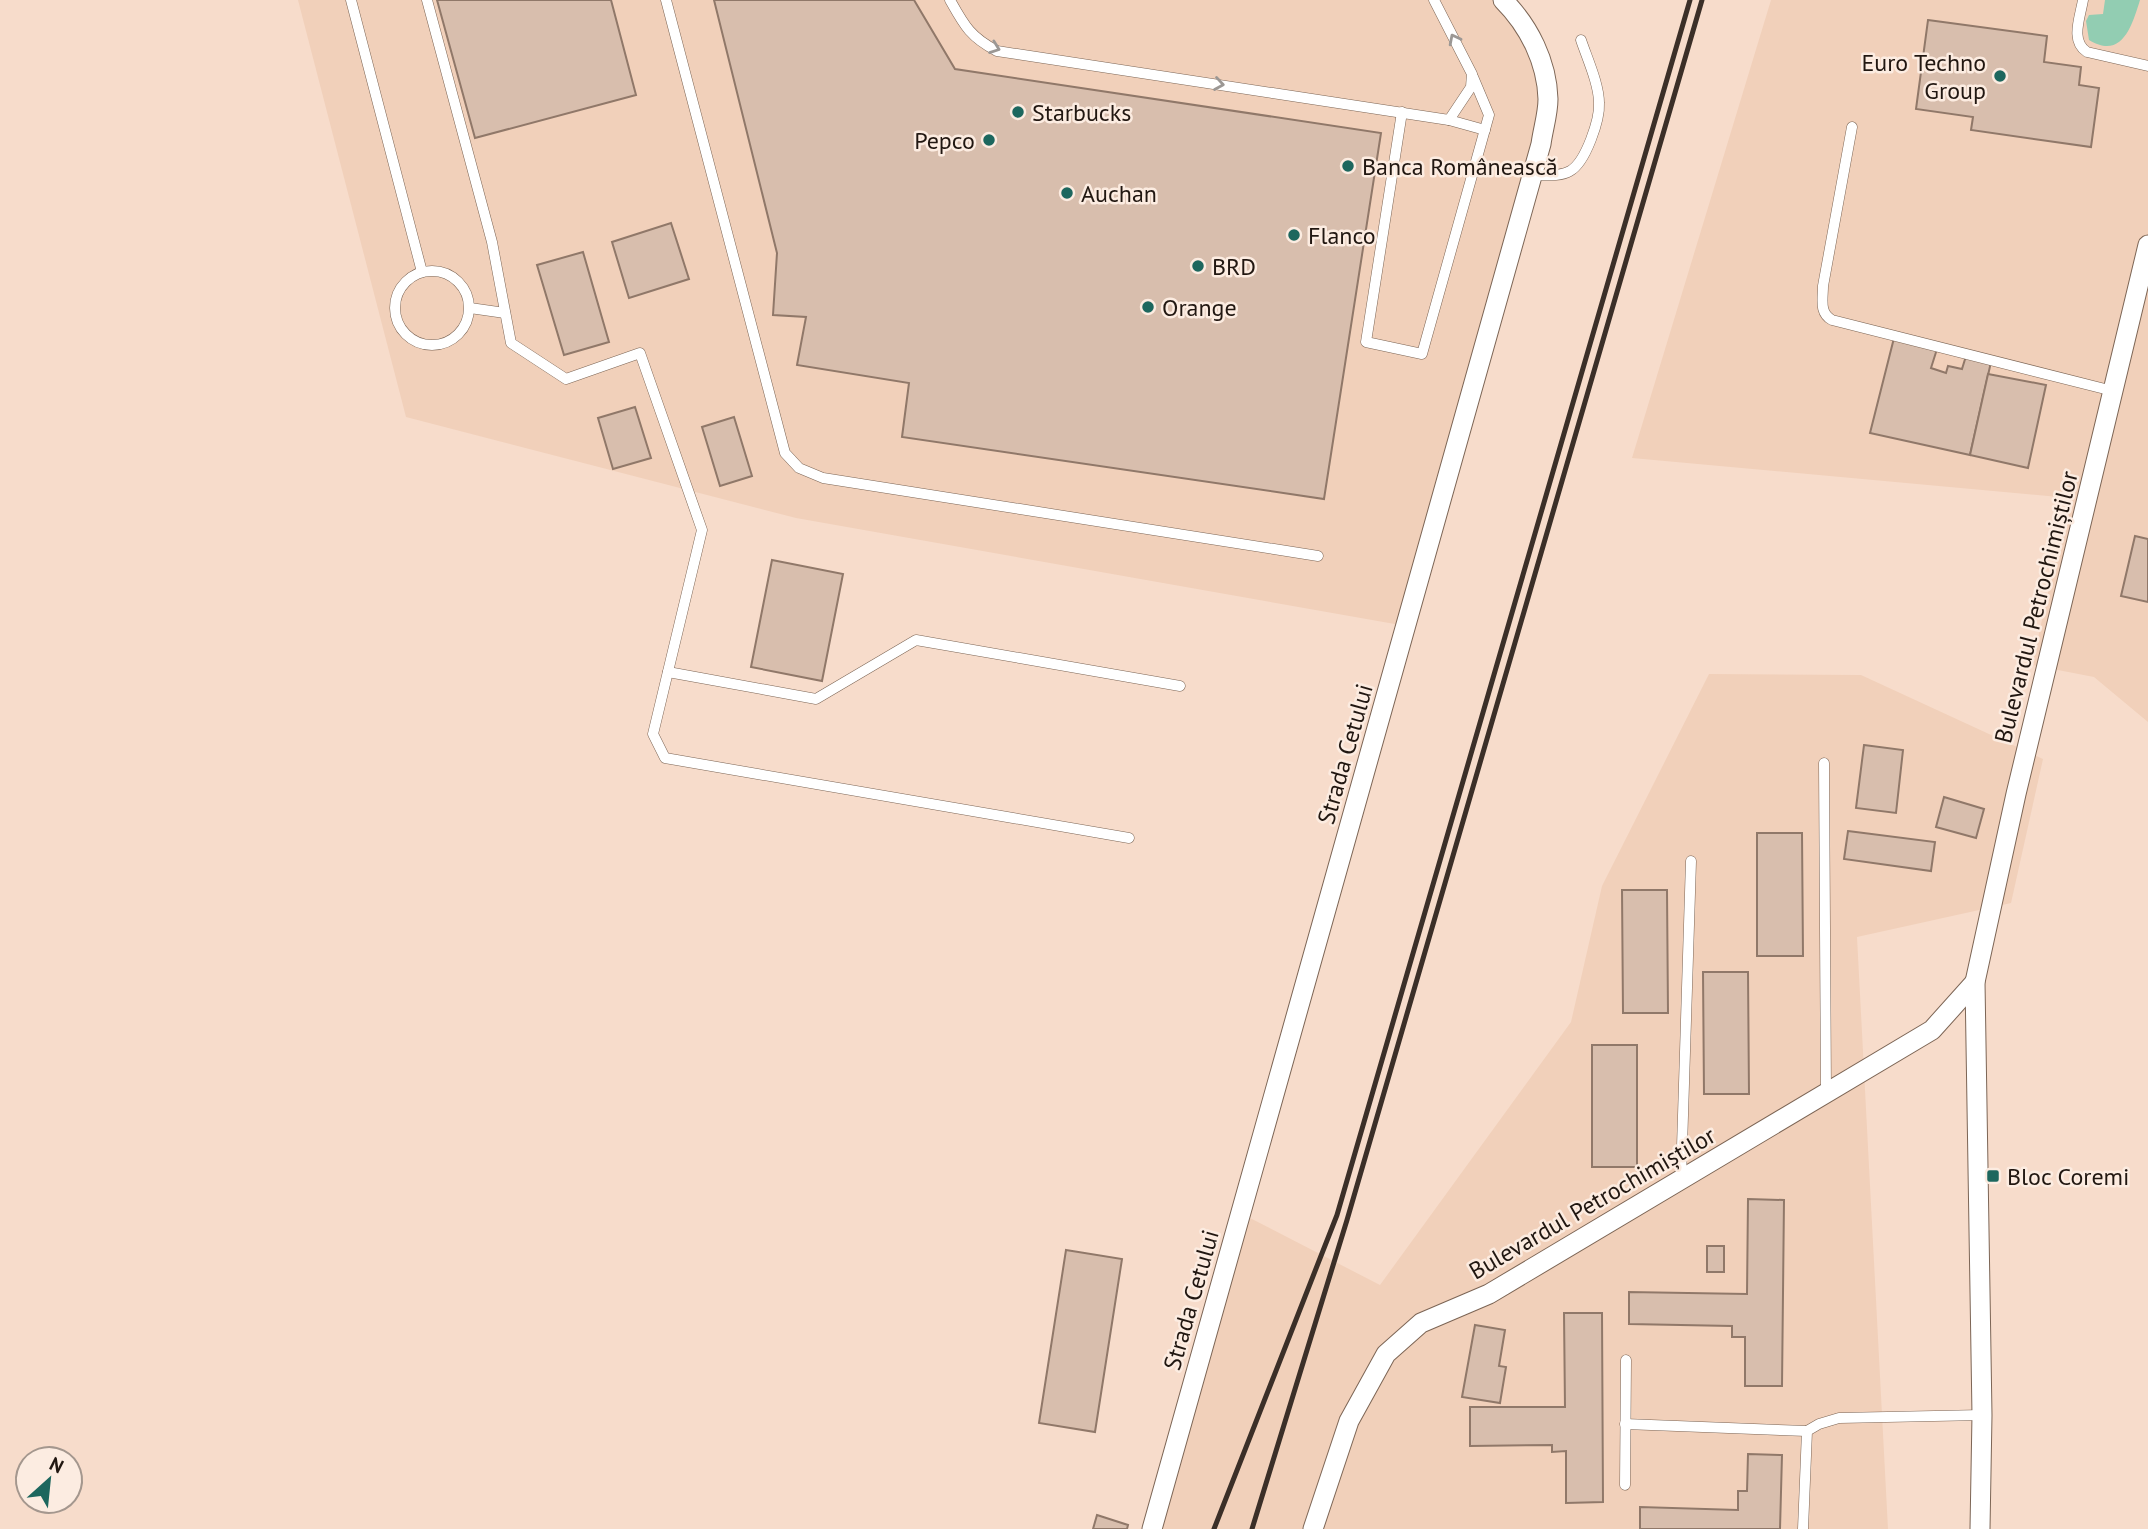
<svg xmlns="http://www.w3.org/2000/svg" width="2148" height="1529" font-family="'PT Sans',sans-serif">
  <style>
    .built { fill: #f1d0ba }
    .green { fill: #92cdb2 }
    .building { fill: #d8bead; stroke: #907869; stroke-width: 2 }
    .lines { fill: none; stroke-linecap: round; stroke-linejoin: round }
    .service-casing { stroke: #7c6555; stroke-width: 11 }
    .minor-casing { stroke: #7c6555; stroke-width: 21 }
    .service { stroke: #fff; stroke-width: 10 }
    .minor { stroke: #fff; stroke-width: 19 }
    .rail { stroke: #3b2f28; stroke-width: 5 }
    .oneway { stroke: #9b9794 }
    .poi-dot { fill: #1d675e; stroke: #fcece1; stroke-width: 2.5 }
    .labels { text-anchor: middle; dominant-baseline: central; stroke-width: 5; stroke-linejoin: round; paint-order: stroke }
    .poi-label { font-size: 24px; fill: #211711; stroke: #fcece1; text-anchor: start }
    .street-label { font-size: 24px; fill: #211711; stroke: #fcece1 }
  </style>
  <rect width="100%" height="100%" fill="#f7dccb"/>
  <g class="built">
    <path d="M298 0H1503L1511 8 1548 100 1406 626 796 518 406 417Z"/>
    <path d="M1771 0H2148V722L2094 677 2032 665 2069 498 1632 458Z"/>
    <path d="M1709 674 1861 675 2043 759 2011 903 1857 937 1888 1529H1159L1184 1418 1250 1218 1380 1285 1571 1022 1602 886Z"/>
  </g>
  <path class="green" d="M2105 0H2140C2132 26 2122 60 2089 40L2086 21 2089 15 2103 14Z"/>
  <g class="building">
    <path d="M437 0H611L636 95 475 138Z"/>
    <path d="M714 0H914L955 69 1381 133 1324 499 902 437 909 383 797 365 806 317 773 315 777 253Z"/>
    <path d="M1928 20 2047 36 2044 62 2081 67 2079 85 2099 88 2091 147 1971 130 1973 117 1916 109Z"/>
    <path d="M671 223 689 279 629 298 612 242Z"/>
    <path d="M583 252 609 342 564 355 537 265Z"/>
    <path d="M1894 338 1937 349 1931 368 1946 373 1948 366 1962 369 1966 356 1991 362 1970 455 1870 433Z"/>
    <path d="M1988 374 2046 385 2028 468 1970 455Z"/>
    <path d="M635 407 651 458 613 469 598 418Z"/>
    <path d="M734 417 752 476 720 486 702 427Z"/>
    <path d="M2135 536 2148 539V602L2121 596Z"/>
    <path d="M772 560 843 574 822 681 751 667Z"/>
    <path d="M1864 745 1903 750 1896 813 1856 808Z"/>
    <path d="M1944 797 1984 809 1976 838 1936 827Z"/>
    <path d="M1848 831 1935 842 1931 871 1844 859Z"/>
    <path d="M1757 833H1802L1803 956H1757Z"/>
    <path d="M1622 890H1667L1668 1013H1623Z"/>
    <path d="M1703 972H1748L1749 1094H1704Z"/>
    <rect x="1592" y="1045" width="45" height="122"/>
    <path d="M1748 1199 1784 1200 1782 1386H1745V1337H1732V1326L1629 1324V1292L1747 1294Z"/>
    <rect x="1707" y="1246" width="17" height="26"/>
    <path d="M1066 1250 1122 1259 1095 1432 1039 1423Z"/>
    <path d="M1564 1313H1602L1603 1502 1566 1503V1451L1552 1452V1445L1470 1446V1407H1565Z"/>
    <path d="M1475 1325 1505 1330 1499 1366 1506 1367 1500 1403 1462 1397Z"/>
    <path d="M1748 1454 1782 1455 1780 1529H1640V1507L1738 1510V1491H1747Z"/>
    <path d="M1097 1515 1128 1525 1127 1529H1093Z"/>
  </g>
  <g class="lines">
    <g class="service-casing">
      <g id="service">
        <path d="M351 0 422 272"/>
        <path d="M427 0 492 242 511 343 566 379 640 353 702 530 653 734 665 758 1129 838"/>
        <path d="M666 0 785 453 799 468 823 478 1318 556"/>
        <path d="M950 0C964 25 970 37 997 51L1449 120 1471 87 1472 74 1434 0"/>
        <path d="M2083 0C2080 18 2070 41 2087 52L2148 66"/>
        <path d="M1402 112 1366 342 1422 354 1489 115 1473 77"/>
        <path d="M1449 120 1485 130"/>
        <path d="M1852 127 1823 286C1823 299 1819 313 1832 320L2113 391"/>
        <path d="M1533 175C1544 175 1560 177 1570 171 1586 162 1600 119 1599 103 1599 84 1587 58 1581 40"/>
        <circle cx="432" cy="308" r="37"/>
        <path d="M470 308 505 313"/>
        <path d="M668 672 816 699 916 640 1180 686"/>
        <path d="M1824 763 1826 1093"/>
        <path d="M1681 1179 1691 861"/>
        <path d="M1625 1424 1807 1431"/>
        <path d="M1625 1485 1626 1360"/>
        <path d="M1803 1529 1807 1431 1819 1424 1839 1418 1982 1415"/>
      </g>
    </g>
    <g class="minor-casing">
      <g id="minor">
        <path d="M1152 1529 1541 144C1543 129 1548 114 1548 99 1547 62 1529 26 1503 0"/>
        <path d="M1313 1529 1349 1421 1386 1354 1421 1323 1489 1294 1932 1030 1975 982"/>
        <path d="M1980 1529 1982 1415 1975 982 2016 794 2148 245"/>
      </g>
    </g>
    <use href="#service" class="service"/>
    <use href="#minor" class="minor"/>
    <g class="rail">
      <path d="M1214 1529 1337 1215 1690 0"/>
      <path d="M1252 1529 1347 1220 1702 0"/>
    </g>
  </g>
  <defs><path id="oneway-chevron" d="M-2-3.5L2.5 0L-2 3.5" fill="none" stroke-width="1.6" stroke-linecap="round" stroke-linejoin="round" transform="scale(1.75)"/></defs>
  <g class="oneway">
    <use href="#oneway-chevron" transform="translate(1454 39) rotate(-117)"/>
    <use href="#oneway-chevron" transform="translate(995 48) rotate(20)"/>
    <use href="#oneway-chevron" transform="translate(1219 84) rotate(9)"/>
  </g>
  <g class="poi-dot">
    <circle cx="2000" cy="76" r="7"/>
    <circle cx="1018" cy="112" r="7"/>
    <circle cx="989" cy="140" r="7"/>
    <circle cx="1348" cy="166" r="7"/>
    <circle cx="1067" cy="193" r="7"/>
    <circle cx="1294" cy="235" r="7"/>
    <circle cx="1198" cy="266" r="7"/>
    <circle cx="1148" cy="307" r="7"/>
    <rect x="1986" y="1169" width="14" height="14" rx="3.5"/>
  </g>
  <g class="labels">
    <g class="poi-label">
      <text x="1986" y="62" text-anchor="end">Euro Techno<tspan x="1986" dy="28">Group</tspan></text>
      <text x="1032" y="112">Starbucks</text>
      <text x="975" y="140" text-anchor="end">Pepco</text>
      <text x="1362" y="166">Banca Românească</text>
      <text x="1081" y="193">Auchan</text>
      <text x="1308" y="235">Flanco</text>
      <text x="1212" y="266">BRD</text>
      <text x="1162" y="307">Orange</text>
      <text x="2007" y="1176">Bloc Coremi</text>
    </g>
    <g class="street-label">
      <text transform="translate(2036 607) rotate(-76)">Bulevardul Petrochimiștilor</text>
      <text transform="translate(1345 754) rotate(-74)">Strada Cetului</text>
      <text transform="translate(1592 1203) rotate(-30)">Bulevardul Petrochimiștilor</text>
      <text transform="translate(1191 1300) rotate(-74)">Strada Cetului</text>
    </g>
  </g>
  <g transform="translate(49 1480) rotate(27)"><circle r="33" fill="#fcece1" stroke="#a4978e" stroke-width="2"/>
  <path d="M0-5L12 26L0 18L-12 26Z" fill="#1d675e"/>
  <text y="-10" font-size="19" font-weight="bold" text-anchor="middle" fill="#211711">N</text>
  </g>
</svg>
